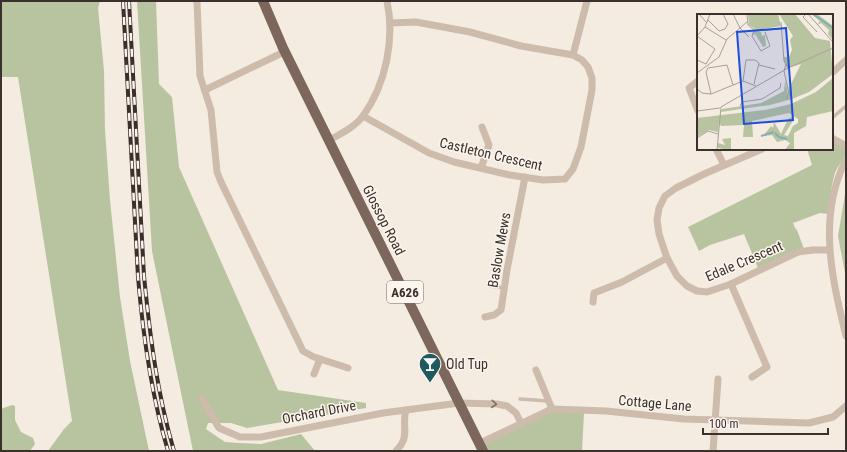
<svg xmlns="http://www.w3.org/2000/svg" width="847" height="452" font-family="'Roboto Condensed',sans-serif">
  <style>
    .green { fill: #b8c4a0 }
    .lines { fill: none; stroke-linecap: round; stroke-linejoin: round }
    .lane { stroke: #cdbbac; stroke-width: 3.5 }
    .street { stroke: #cdbbac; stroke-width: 7 }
    .primary { stroke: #7d675c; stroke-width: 10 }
    .rail-casing { stroke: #3b302b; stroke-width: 4 }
    .rail { stroke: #fbf5ee; stroke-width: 2.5; stroke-dasharray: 8; stroke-linecap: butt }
    .oneway { stroke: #7d6f65 }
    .labels { text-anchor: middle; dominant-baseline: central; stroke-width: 3; stroke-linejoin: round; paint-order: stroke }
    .shield { fill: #fbf5ee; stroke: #756b66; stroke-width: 1 }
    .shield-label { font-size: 13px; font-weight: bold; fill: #3b302b }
    .street-label { font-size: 14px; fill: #3b302b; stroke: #fbf5ee }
    .poi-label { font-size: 14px; fill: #3b302b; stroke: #fbf5ee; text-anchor: start }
    .inset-river { fill: none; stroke: #7fb0b2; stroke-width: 2 }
    .inset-road { fill: none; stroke: #aaa098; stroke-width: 1 }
    .view { fill: #1d4ed8; fill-opacity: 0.15; stroke: #1d4ed8; stroke-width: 2 }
    .inset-edge { fill: none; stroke: #3b302b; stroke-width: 2 }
  </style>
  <rect width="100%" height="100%" fill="#f4ebe1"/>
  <g class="green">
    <path d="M1 1H100L98 8 104 71 105 130 110 200 120 297 130 361 149 451H48L64 429 72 421 18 77H1Z"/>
    <path d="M137 1H156L159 84 172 97 179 167 278 390 366 403V408L247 428 231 423H208L206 429 225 442 239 443 261 444 301 434 315 451H193L152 251Z"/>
    <path d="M832 141 842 146 846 150C846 159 838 165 835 173 831 186 830 200 829 214L820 213 793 223 795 228 797 230 804 249 758 268 744 234 710 245 699 251 688 227 812 165 807 149H832Z"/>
    <path d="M846 188V278L838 236Z"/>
    <path d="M12 405 15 406V420L21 432 33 438 35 444 30 451H1V409Z"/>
    <path d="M553 411 584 413 582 451H486L483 444Z"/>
  </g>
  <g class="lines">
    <g class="lane">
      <path d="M832 118 846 106"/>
      <path d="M490 286 504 288"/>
      <path d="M520 399 548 401"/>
    </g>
    <g class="street">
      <path d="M197 1 200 76 211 110 217 172 221 182 303 351 314 357 348 368"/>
      <path d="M573 55 587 1"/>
      <path d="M832 73 846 60"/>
      <path d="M698 81 689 88 698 111"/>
      <path d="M205 90 284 52"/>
      <path d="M363 116 429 153 454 162 510 175 543 180 565 179 573 169 581 147 592 90V78L588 67 582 60 573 55 521 46 470 32 416 22 390 23"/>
      <path d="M832 138 846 146"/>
      <path d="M328 141C340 134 355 127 363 116 386 84 395 39 387 1"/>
      <path d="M716 149 724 165"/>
      <path d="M762 149 704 174 676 188 665 196 659 208 657 220 659 234 667 258 677 276 687 286 697 291 707 292 731 284 798 252 813 250H829"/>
      <path d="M846 160C817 216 832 279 846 336"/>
      <path d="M481 168 489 145 482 127"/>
      <path d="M731 284 767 367 752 377"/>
      <path d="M593 302 594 293 622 282 667 258"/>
      <path d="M485 317 494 315 501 310 507 270 525 177"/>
      <path d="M536 370 552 409"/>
      <path d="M314 374 320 359"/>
      <path d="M202 399 219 428 240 437H261L383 413 459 403 497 404 507 406 516 413 521 423"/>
      <path d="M480 443 552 409 606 411 684 419 809 423 833 417 846 406"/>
      <path d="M396 451C398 448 401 446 402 443 408 434 402 422 406 410"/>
      <path d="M713 451 718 379"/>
    </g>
    <path class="primary" d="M263 1 283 48 483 451"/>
    <g class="rail-casing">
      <g id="rail">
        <path d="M123 1 138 277C143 336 151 394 168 451"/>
        <path d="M129 1 144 276C150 336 157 393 174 451"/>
      </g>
    </g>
    <use href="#rail" class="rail"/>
  </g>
  <defs><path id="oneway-chevron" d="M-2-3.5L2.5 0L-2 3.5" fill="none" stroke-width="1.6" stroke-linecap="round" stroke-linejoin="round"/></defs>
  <use class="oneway" href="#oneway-chevron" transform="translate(494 404) rotate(5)"/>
  <defs>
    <g id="bar-pin" transform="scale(1.15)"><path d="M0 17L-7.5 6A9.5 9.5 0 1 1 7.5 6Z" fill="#1f5a5e" stroke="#fbf5ee"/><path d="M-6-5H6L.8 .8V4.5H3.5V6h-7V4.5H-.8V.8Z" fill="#fff"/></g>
  </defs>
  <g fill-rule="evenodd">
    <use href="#bar-pin" x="430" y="364"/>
  </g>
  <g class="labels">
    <rect class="shield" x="387" y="281" width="36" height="22" rx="3"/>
    <g class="shield-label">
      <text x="405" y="292">A626</text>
    </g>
    <g class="street-label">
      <text transform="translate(491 154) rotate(13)">Castleton Crescent</text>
      <text transform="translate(384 220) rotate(63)">Glossop Road</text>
      <text transform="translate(499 250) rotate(-80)">Baslow Mews</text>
      <text transform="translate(744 261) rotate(-23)">Edale Crescent</text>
      <text transform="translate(655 403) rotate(5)">Cottage Lane</text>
      <text transform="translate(319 412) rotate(-11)">Orchard Drive</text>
    </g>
    <g class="poi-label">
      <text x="446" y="364">Old Tup</text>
    </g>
  </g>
  <g transform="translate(697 14)">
    <rect width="136" height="136" fill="#f4ebe1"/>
    <path d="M51 0H81L84 12 60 16 52 11ZM82 0H98L118 24 133 27 136 60 112 78 95 85 73 91 24 98 25 95 64 89 87 77 88 67 92 84V74L104 50 91 54 87 47V43H92L95 36 93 26 96 22ZM114 0H120L136 12V26L131 20 132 16 124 9 120 11 123 7ZM57 17 64 18 65 22 68 21 69 32 66 33 58 20 55 22ZM136 64V97L110 103 109 112 97 119V136H88L93 129 88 126 80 128 75 121 66 122 74 112 76 114 77 108 84 120 91 105 95 103 97 105 87 121 91 122 96 112 101 109V105L92 99 55 107 56 123H46L47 111 24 112 22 108 21 118 12 116 0 123V104L68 96 94 90 119 78ZM34 124V136L21 134V129L28 131 25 125Z" fill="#b8c4a0"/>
    <path class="inset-river" d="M116 0 136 14M78 119 82 123 90 125M64 122 77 118"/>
    <path class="inset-road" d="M2 0 10 9M36 0 43 14 52 23M50 0 51 11 59 17 84 15M109 0 106 3 120 18M111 0 136 28M11 6 22 17 28 15 31 10 26 0M84 8 87 47 91 54M8 13 29 26M57 16 55 22 64 37 73 32 68 18M0 22 8 13 13 0M0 46 9 50 18 35 0 22M62 51 78 55M0 59 22 43 30 25 50 8M46 67 49 46H58L62 49 57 70M0 75 5 79 14 80 46 67 59 72M14 80 9 58 11 54 30 51 36 71M89 85 92 80 87 57 89 50M43 92 45 88 65 85 83 74 84 69M0 97 23 94M0 124 11 117 21 120M20 136 24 93 91 54 136 34"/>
    <path class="view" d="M89 14 96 106 47 110 40 18Z"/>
    <rect width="136" height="136" class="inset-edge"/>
  </g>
  <rect width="847" height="452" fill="none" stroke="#3b302b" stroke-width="4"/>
  <path d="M703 428v6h125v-6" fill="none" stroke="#3b302b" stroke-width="2"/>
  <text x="709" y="428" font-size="12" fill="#3b302b" stroke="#fbf5ee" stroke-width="3" paint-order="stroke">100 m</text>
</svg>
